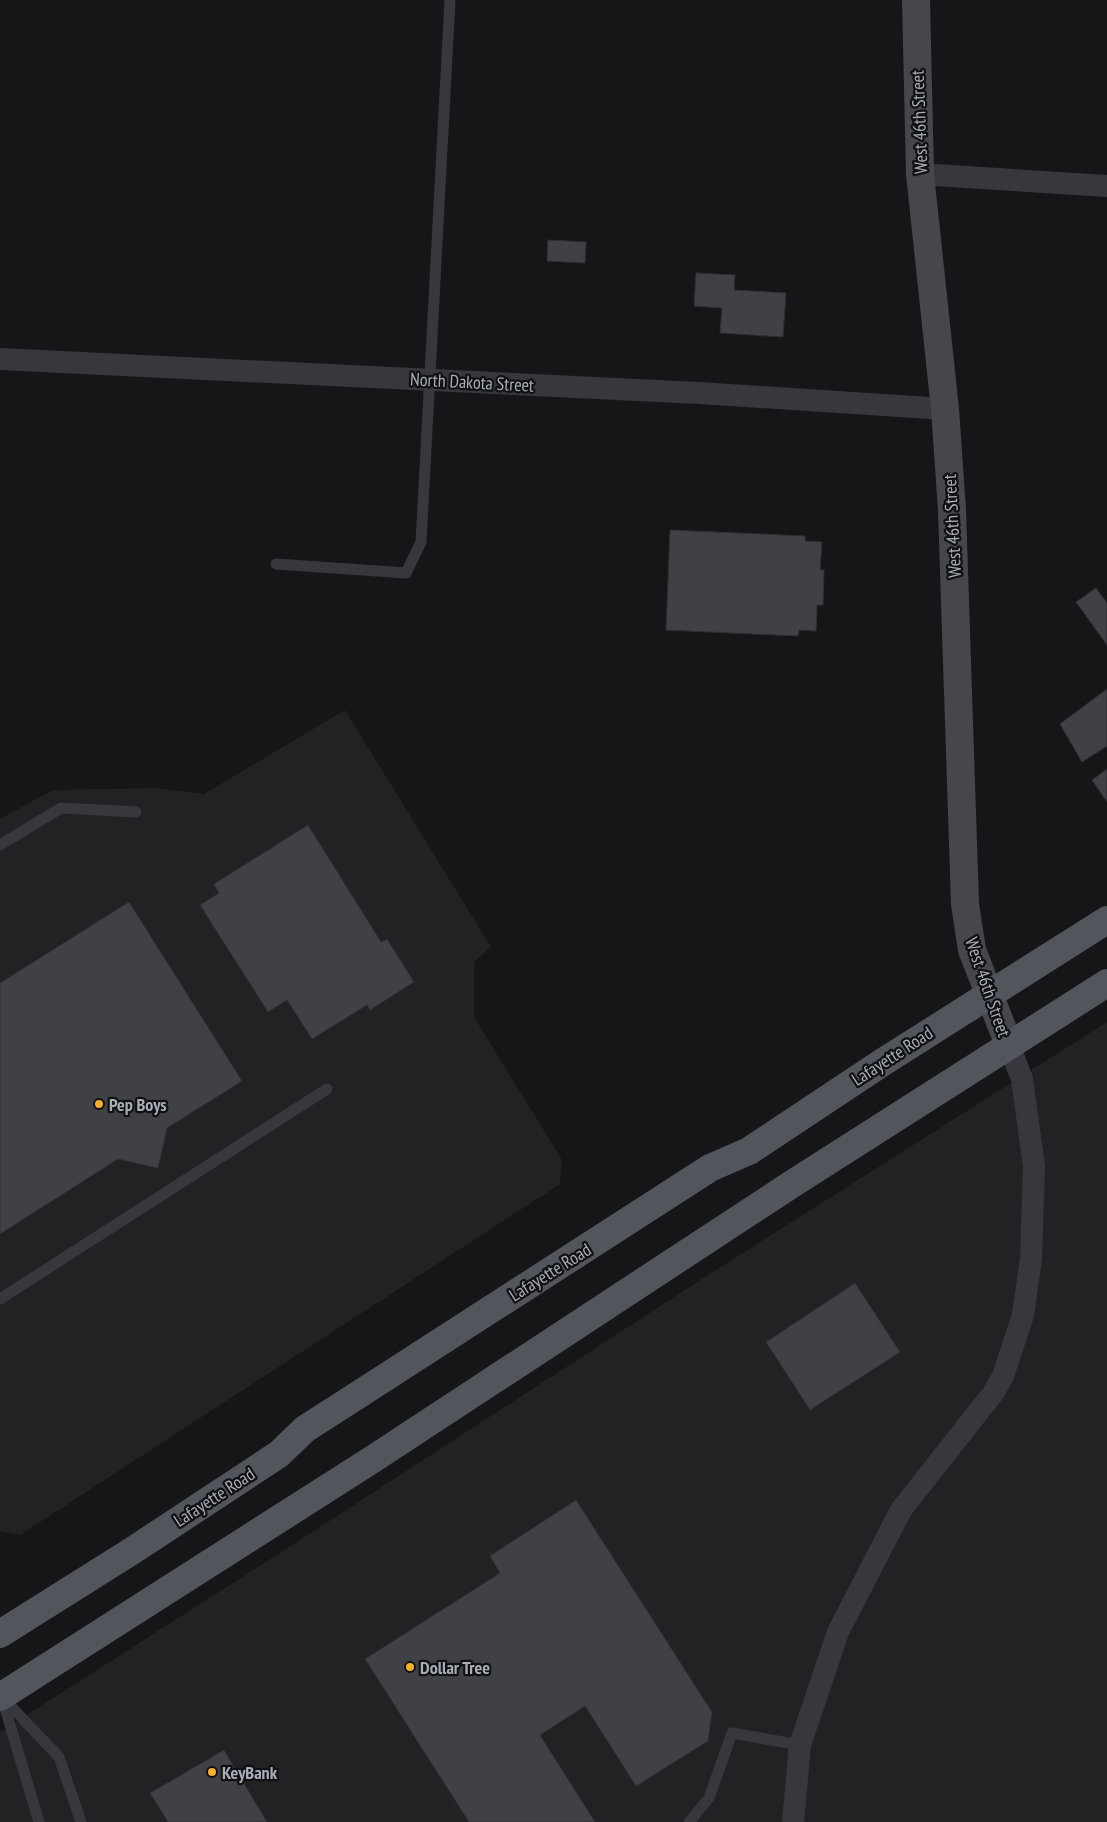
<svg xmlns="http://www.w3.org/2000/svg" width="1107" height="1822" font-family="'PT Sans Narrow',sans-serif">
  <style>
    .built { fill: #222225 }
    .building { fill: #404145; stroke: #303034 }
    .lines { fill: none; stroke-linecap: round; stroke-linejoin: round }
    .lane { stroke: #37383d; stroke-width: 11 }
    .street { stroke: #37383d; stroke-width: 22 }
    .secondary { stroke: #45474d; stroke-width: 28 }
    .primary { stroke: #53555c; stroke-width: 28 }
    .poi-dot { fill: #f2b134; stroke: #111113; stroke-width: 2 }
    .labels { text-anchor: middle; dominant-baseline: central; stroke-width: 4.5; stroke-linejoin: round; paint-order: stroke }
    .street-label { font-size: 18px; fill: #a8adb8; stroke: #111113 }
    .poi-label { font-size: 18px; font-weight: bold; fill: #a8adb8; stroke: #111113; text-anchor: start }
  </style>
  <rect width="100%" height="100%" fill="#161618"/>
  <g class="built">
    <path d="M345 710 491 947 474 962V1017L562 1160 560 1184 20 1535 0 1531V819L53 790 157 788 204 794Z"/>
    <path d="M1107 1022V1822H0V1732L286 1549 705 1277Z"/>
  </g>
  <g class="building">
    <path d="M548 240 586 242 585 263 547 261Z"/>
    <path d="M696 273 735 275 734 290 786 293 783 337 720 333 722 308 694 306Z"/>
    <path d="M670 530 805 536V541L822 542 820 570H824L823 605H817L816 631 799 630 798 636 666 630Z"/>
    <path d="M1096 588 1107 603V645L1076 602Z"/>
    <path d="M1107 689V746L1082 762 1060 724Z"/>
    <path d="M1107 769V802L1092 780Z"/>
    <path d="M308 825 381 942 387 939 414 982 370 1010 367 1005 312 1039 287 1000 268 1012 200 905 219 893 214 884Z"/>
    <path d="M129 902 242 1081 167 1128 158 1168 118 1159 0 1234V983Z"/>
    <path d="M855 1283 900 1352 810 1410 766 1342Z"/>
    <path d="M576 1500 712 1712 708 1741 636 1786 585 1706 540 1735 595 1822H469L365 1659 500 1573 490 1556Z"/>
    <path d="M224 1750 267 1822H168L150 1793Z"/>
  </g>
  <g class="lines">
    <g class="lane">
      <path d="M276 564 406 573 421 542 450 0"/>
      <path d="M0 845 61 808 136 812"/>
      <path d="M0 1299 327 1089"/>
      <path d="M1 1696 59 1757 81 1822"/>
      <path d="M2 1698 39 1822"/>
      <path d="M689 1822 709 1798 732 1733 800 1745"/>
    </g>
    <g class="street">
      <path d="M920 174 1107 186"/>
      <path d="M0 359 699 393 945 409"/>
      <path d="M793 1822 800 1745 838 1632 901 1510 994 1392 1003 1376 1023 1315 1031 1258 1034 1166 1022 1079 1009 1045"/>
    </g>
    <path class="secondary" d="M916 0 920 174 945 409 952 510 965 904 972 950 1009 1045"/>
    <g class="primary">
      <path d="M0 1634 135 1549 279 1454 305 1429 344 1404 710 1168 749 1151 883 1062 1107 920"/>
      <path d="M0 1697 373 1459 792 1184 1107 983"/>
    </g>
  </g>
  <g class="poi-dot">
    <circle cx="99" cy="1104" r="5"/>
    <circle cx="410" cy="1667" r="5"/>
    <circle cx="212" cy="1772" r="5"/>
  </g>
  <g class="labels">
    <g class="street-label">
      <text transform="translate(919 122) rotate(-92)">West 46th Street</text>
      <text transform="translate(472 382) rotate(3)">North Dakota Street</text>
      <text transform="translate(952 526) rotate(-93)">West 46th Street</text>
      <text transform="translate(988 987) rotate(71)">West 46th Street</text>
      <text transform="translate(892 1056) rotate(-33)">Lafayette Road</text>
      <text transform="translate(550 1272) rotate(-32)">Lafayette Road</text>
      <text transform="translate(214 1497) rotate(-33)">Lafayette Road</text>
    </g>
    <g class="poi-label">
      <text x="109" y="1104">Pep Boys</text>
      <text x="420" y="1667">Dollar Tree</text>
      <text x="222" y="1772">KeyBank</text>
    </g>
  </g>
</svg>
